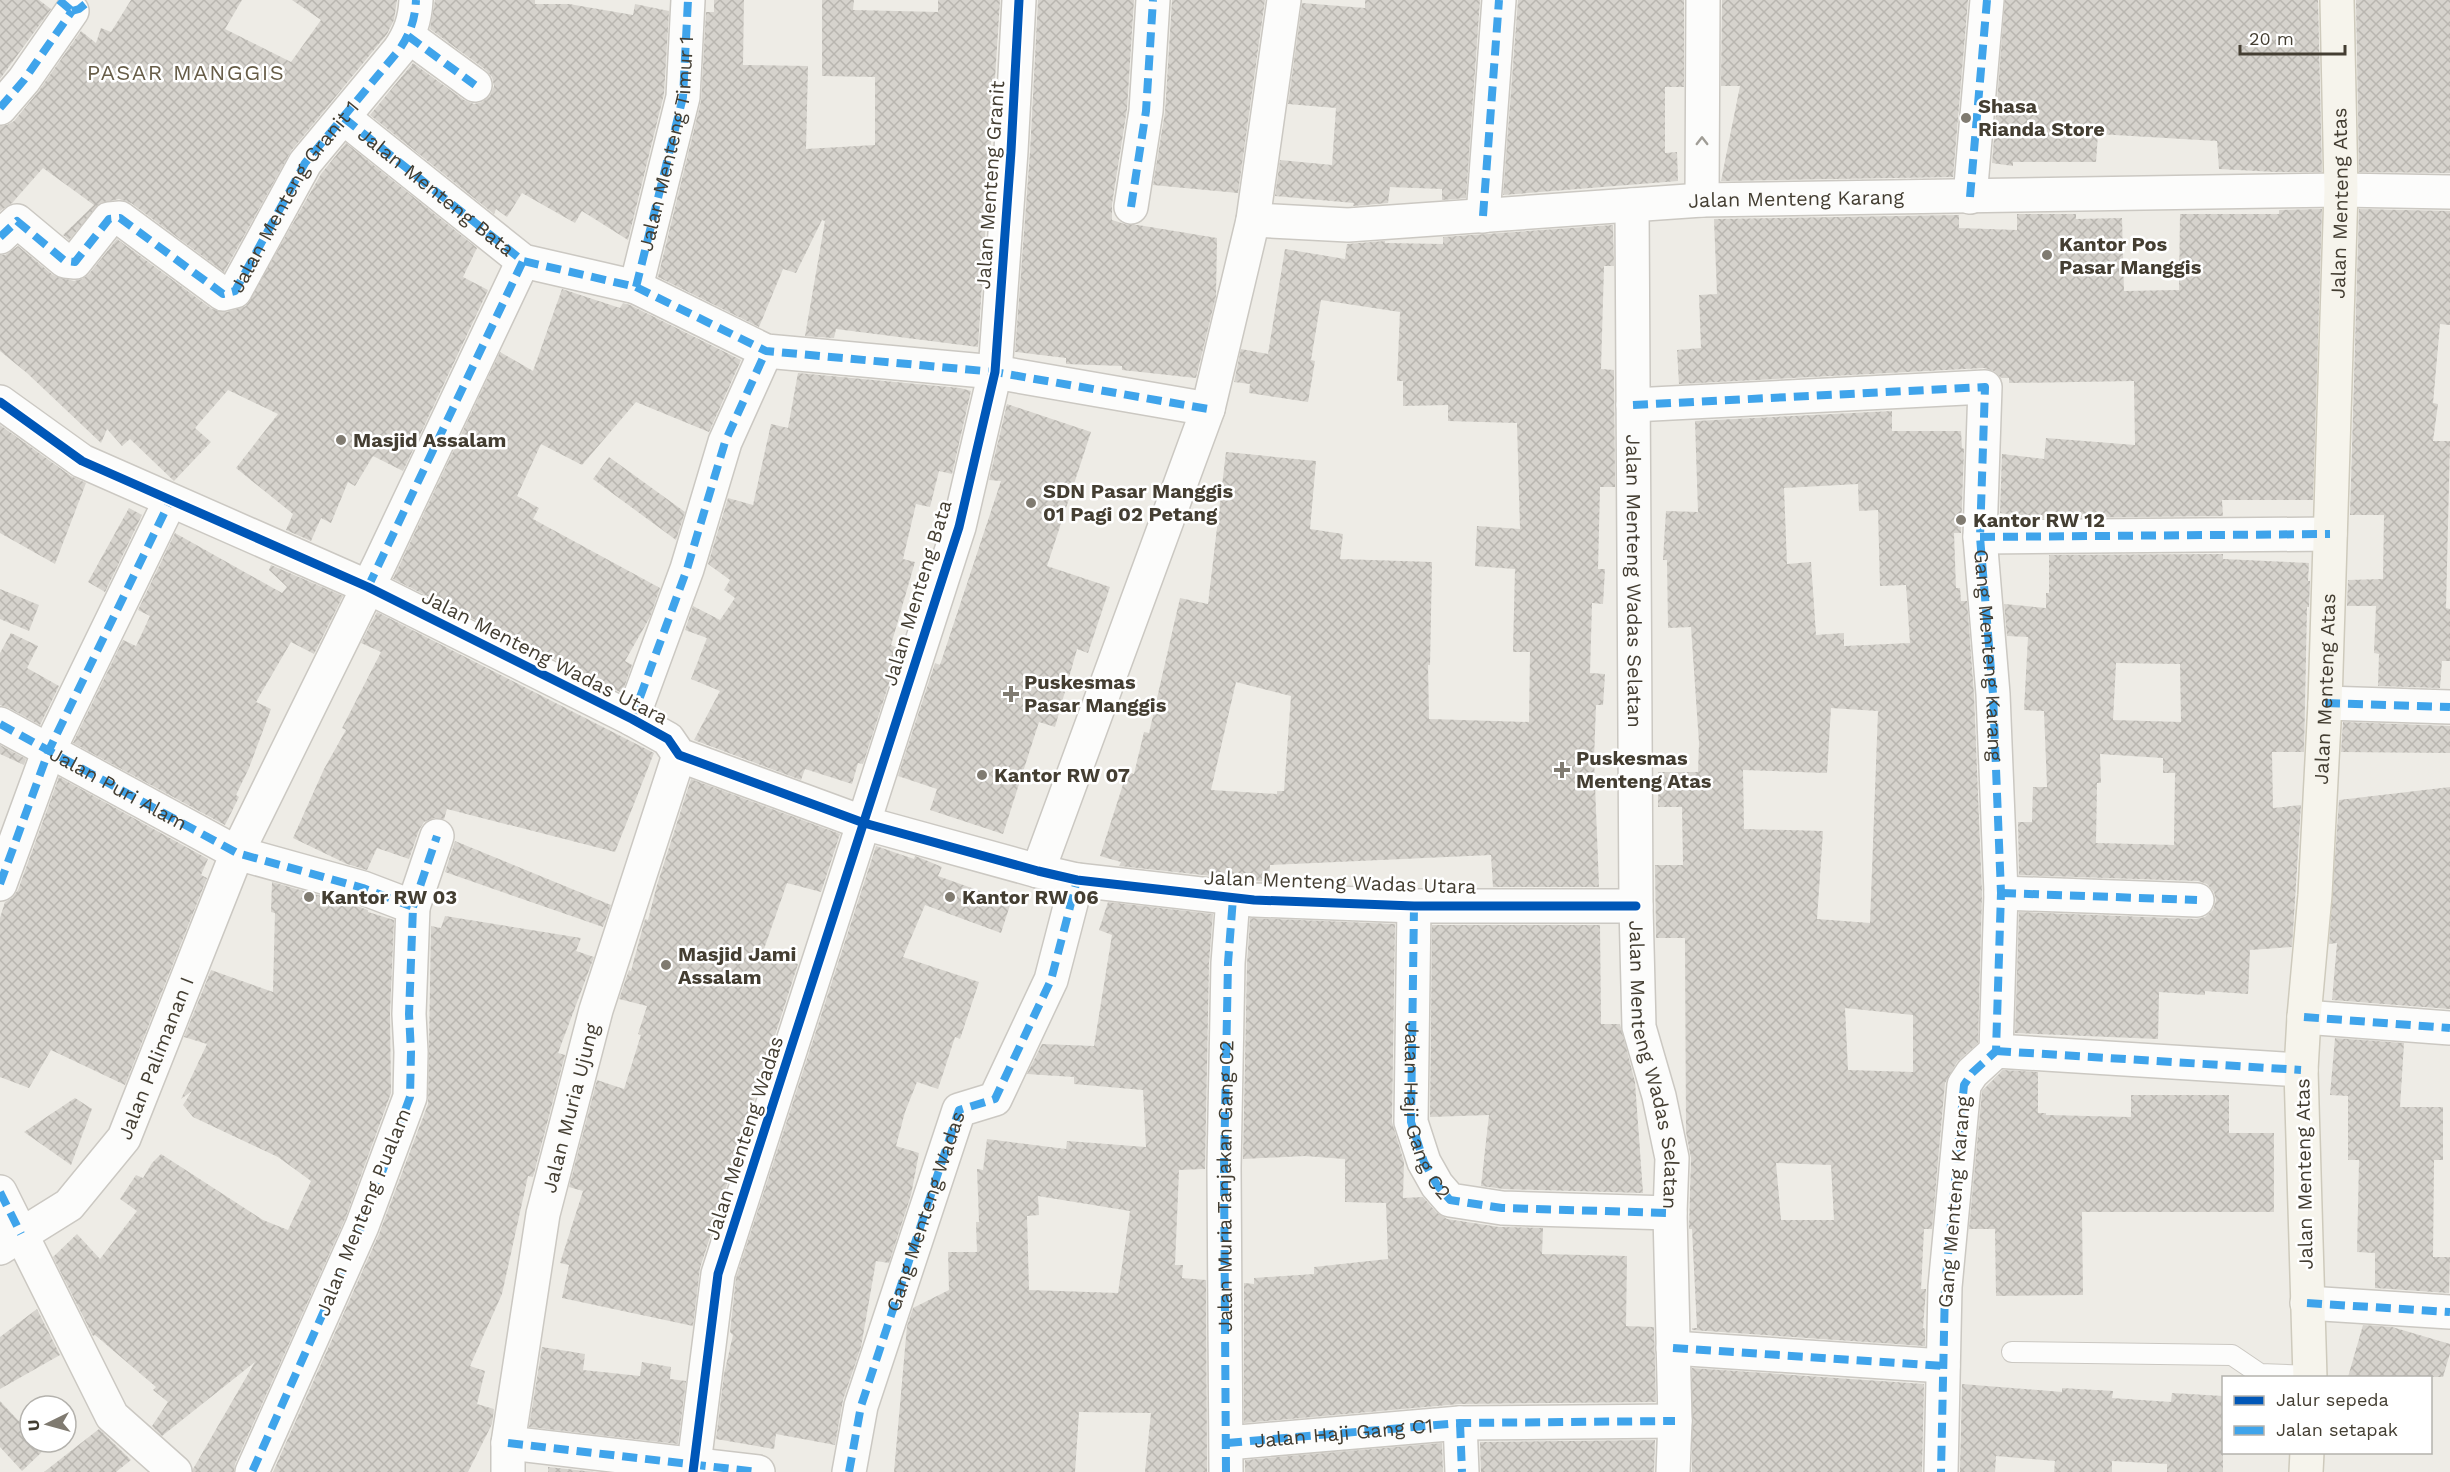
<svg xmlns="http://www.w3.org/2000/svg" width="2450" height="1472" font-family="'Work Sans',sans-serif">
  <style>
    .building { fill: url(#building-cross-hatch); fill-rule: evenodd }
    .lines { fill: none; stroke-linecap: round; stroke-linejoin: round }
    .lane-casing { stroke: #cbc8c2; stroke-width: 22 }
    .street-casing { stroke: #cbc8c2; stroke-width: 36 }
    .secondary-casing { stroke: #cecabc; stroke-width: 36 }
    .lane { stroke: #fcfcfb; stroke-width: 20 }
    .street { stroke: #fcfcfb; stroke-width: 33 }
    .secondary { stroke: #f6f4ec; stroke-width: 33 }
    .quiet { stroke: #3fa4eb; stroke-width: 8; stroke-dasharray: 15 8; stroke-linecap: butt }
    .cycleway-casing { stroke: #fff; stroke-width: 13 }
    .cycleway { stroke: #0057b8; stroke-width: 9 }
    .oneway { stroke: #a09d96 }
    .poi-dot { fill: #807b71; stroke: #fff; stroke-width: 2 }
    .labels { text-anchor: middle; dominant-baseline: central; stroke-width: 5; stroke-linejoin: round; paint-order: stroke }
    .poi-label { font-size: 20px; font-weight: bold; fill: #443e32; stroke: #fff; text-anchor: start }
    .street-label { font-size: 20px; fill: #443e32; stroke: #fff }
    .quarter-label { font-size: 22px; letter-spacing: 1.5px; fill: #675d48; stroke: #fff }
  </style>
  <defs>
    <pattern id="building-cross-hatch" width="8" height="8" patternUnits="userSpaceOnUse" patternTransform="scale(1.5)"><rect width="8" height="8" fill="#d6d3cd"/><path d="M0 0l8 8M0 8l8-8" fill="none" stroke="#b9b6b0"/></pattern>
  </defs>
  <rect width="100%" height="100%" fill="#eeece6"/>
  <g class="building">
    <path d="M0 0H39L51 9 0 79Z"/>
    <path d="M131 0H242L225 29 291 62 321 20 292 0H397L394 20 387 34 291 151 224 272 131 203 119 199 100 203 69 240 63 235 94 205 43 168 12 203 0 211V126L7 125 14 121 38 92 81 31 96 43 101 28 111 32Z"/>
    <path d="M435 0H535V4H569L633 15 635 4 669 11 664 94 628 240 582 211 575 223 522 193 507 217 496 209 494 214 370 115 413 63 464 100 474 104 482 102 490 96 494 86 492 77 486 70 430 29Z"/>
    <path d="M714 0H744L743 65 808 66 806 149 875 145V77L822 76V0H854L853 10 938 12V0H1000L978 347 836 329 834 338 805 336 825 221 822 220 796 273 783 269 759 327 658 277 701 101 706 12H714Z"/>
    <path d="M1038 0H1134L1127 109 1112 204V220L1128 225H1138L1217 238 1216 296 1196 378 1122 370V366L1066 364V358L1015 352 1030 152Z"/>
    <path d="M1172 0H1265L1238 193 1153 185 1165 112Z"/>
    <path d="M1365 0H1480L1466 198 1442 200V189L1390 187 1388 203 1353 206 1354 203 1275 196 1280 160 1332 165 1336 108 1288 104 1302 3 1365 8Z"/>
    <path d="M1518 0H1684V87H1665V153L1677 152 1678 181 1503 195Z"/>
    <path d="M1722 0H1968L1953 177 1721 181 1740 86H1721Z"/>
    <path d="M2005 0H2318L2322 172H2276L2219 169 2217 141 2098 134 2096 162H2013V166L1992 163Z"/>
    <path d="M2356 0H2450V173L2359 172Z"/>
    <path d="M346 143 477 248 463 277 488 290 403 471 373 456 355 486 348 482 331 523 321 518 311 541 286 530 293 514 236 468 278 414 228 390 195 428 211 442 174 481 130 439 122 446 107 429 101 443 27 373 0 351V255H5L18 246 53 275 74 281 82 279 89 274 117 239 212 309 227 312 246 306 321 174Z"/>
    <path d="M2322 209 2313 500H2222L2223 516 2039 518 2000 513 2002 454 2044 459 2046 438 2135 445 2134 381 2009 383V378H2001L1994 371 1984 368 1679 384 1677 350 1701 348 1699 295 1717 294 1714 219 1959 215V228L2017 230V214H2076V219L2122 218 2124 291 2179 290 2180 214H2279V210Z"/>
    <path d="M2359 209 2450 211V325L2440 324 2433 403 2438 404 2433 441H2450L2446 608 2450 609V661H2442L2440 688 2378 686 2379 654 2374 653 2376 606H2347L2348 580 2383 579 2384 515H2350Z"/>
    <path d="M1613 225 1614 266H1604L1601 369 1614 370 1615 487H1600L1598 569H1605L1603 604 1592 603 1590 673 1605 674 1603 705H1596L1594 759 1599 887H1493L1491 855 1270 865 1269 882 1119 866 1121 862 1100 856 1127 772 1134 774 1144 732 1149 733 1180 598 1208 604 1226 452 1316 461 1310 529 1343 534 1340 559 1432 562 1430 665H1428L1429 719 1529 722 1530 652H1513L1515 569 1475 566 1477 526 1520 529 1517 423 1448 421V405L1403 406V381H1397L1400 312 1321 300 1311 360 1315 361 1308 402 1249 393 1250 384 1234 382 1241 349 1268 354 1285 249 1345 259 1347 244 1385 241V243L1443 244V237ZM1236 682 1291 696 1284 791H1277V794L1211 790Z"/>
    <path d="M562 289 620 308 623 303 630 305 741 360 709 432 636 402 582 465 541 444 517 496 539 508 533 519 660 588 650 617 625 661 632 665 622 693 393 579 500 352 533 371Z"/>
    <path d="M798 373 960 388 971 391 952 474 939 471 930 507 916 504 903 559 915 562 891 645 900 649 863 764 858 763 852 784 805 769 801 780 694 740 720 691 691 679 707 638 685 630 693 606 720 620 735 598 724 590 730 580 708 564 728 498 753 505 771 424 788 428Z"/>
    <path d="M1007 404 1091 432 1047 566 1110 587 1088 653 1077 649 1055 727 1039 722 1003 834 930 810 937 789 898 776 935 663 940 665 1001 481 989 480Z"/>
    <path d="M1892 411V431H1961L1962 448 1964 449 1961 533H1954L1956 588H1960L1961 601H1967L1974 695 1982 893 1978 1043 1957 1062 1945 1083 1932 1229H1924L1921 1289H1926L1923 1328 1925 1329V1346L1692 1330V1328H1697L1692 1229H1689L1691 1158 1686 1132 1685 938H1656L1655 865H1683L1682 807H1658V772H1698L1699 743 1691 627 1668 628 1667 560H1663L1666 511 1698 512 1695 421ZM1858 484 1859 511 1878 510 1880 586 1906 585 1910 643 1844 646V633L1816 635 1811 562 1787 564 1784 488ZM1831 708 1878 711 1870 923 1817 919 1823 831 1744 829 1743 770 1827 773ZM1845 1008 1913 1015V1072L1848 1070ZM1776 1163 1831 1165 1834 1220H1781Z"/>
    <path d="M0 425 71 476 86 483 55 564 0 533Z"/>
    <path d="M609 457 685 512 676 540 593 479Z"/>
    <path d="M129 508 142 515 105 592 88 582Z"/>
    <path d="M175 533 282 593 287 587 269 570 271 565 343 596 314 654 291 642 256 702 271 709 249 768 236 795 239 797 225 825 73 743 123 640 136 646 150 616 138 610Z"/>
    <path d="M2223 554V559L2309 563 2308 581H2310L2309 607H2307L2304 752H2272L2273 808 2301 805 2292 947 2250 950 2248 994 2205 991V995L2159 992 2158 1039 2015 1033 2019 912 2196 919 2205 917 2213 910 2216 900 2214 892 2207 884 2198 881 2019 875 2018 822H2032L2033 787H2047L2044 711 2024 710 2028 637 2007 636 2004 604 2046 608V593H2049V555ZM2116 663 2180 664 2181 722 2113 720ZM2100 754 2163 758V773H2175L2174 845 2096 843 2097 783H2101Z"/>
    <path d="M0 589 39 605 29 631 0 619Z"/>
    <path d="M377 612 654 753 615 852 447 809 444 819 434 818 424 822 419 830 409 859 377 848 367 870 347 864 293 838 324 769 346 730 342 728 381 652 361 643Z"/>
    <path d="M11 633 38 646 27 668 59 686 40 725 9 708 0 705V653Z"/>
    <path d="M2343 722 2450 726V753L2341 752Z"/>
    <path d="M0 745 26 759 24 765 0 754Z"/>
    <path d="M59 777 208 859 201 875 207 878 125 1085 51 1050 29 1088 0 1077V918L5 902 12 898 18 890Z"/>
    <path d="M691 779 840 834 821 892 787 883 764 949 798 964 700 1268 693 1326 562 1298 569 1265 560 1263 583 1191 569 1187 597 1080 624 1089 641 1035 638 1034 647 1006 619 999 629 970 631 971 645 919 648 920 657 885Z"/>
    <path d="M2450 787V1009L2332 1000 2337 943 2329 944 2339 800Z"/>
    <path d="M455 841 611 905 603 927 445 872Z"/>
    <path d="M876 846 914 859 915 856 923 859 942 867 938 876 1011 902 1001 933 925 905 903 957 979 982 960 1039 955 1037 938 1089 917 1082 905 1112 896 1146 919 1153 911 1195 889 1263 876 1261 861 1347 843 1400 835 1445 776 1434 774 1449 716 1439 724 1374 733 1335 730 1332 736 1278Z"/>
    <path d="M272 882 357 906 368 910V912L394 920 390 1013 391 1093 345 1219 235 1464 234 1472H193V1469L255 1362 162 1436 152 1426 168 1402 153 1390 156 1387 95 1335 93 1336 53 1257 77 1234 100 1259 137 1211 120 1199 136 1175 143 1178 152 1163 161 1154 263 1220 288 1230 311 1181 278 1157 193 1117 183 1105 192 1091 181 1099 207 1044 184 1037 211 970 273 992 275 913 271 912Z"/>
    <path d="M1108 902 1213 914 1209 963 1205 1169 1179 1170 1175 1265H1183L1182 1278 1206 1280 1207 1472H1145L1151 1413 1079 1412 1075 1472H894L907 1326 913 1308 949 1290 948 1252H977L976 1222H979L977 1169 983 1170 987 1139 1066 1149 1067 1141 1146 1147 1143 1090 1074 1084V1077L1027 1074 1042 1044 1094 1046 1112 935 1099 930ZM1038 1196 1130 1211 1118 1293 1029 1290 1027 1216 1039 1215Z"/>
    <path d="M445 916 581 938 576 951 594 957 558 1053 565 1055 533 1177 528 1176 502 1294 470 1366 485 1371 477 1404 494 1409 492 1424 468 1472H273L379 1234 428 1104 431 926 441 928Z"/>
    <path d="M1250 918 1395 924 1392 1122 1404 1162 1403 1198 1423 1197 1436 1212 1447 1219 1499 1227 1543 1228 1542 1254 1627 1256 1626 1326 1654 1327 1656 1402 1459 1404 1244 1423V1283L1254 1284V1278L1314 1274V1267L1388 1259 1386 1203 1345 1202V1159L1305 1156 1243 1159 1247 964Z"/>
    <path d="M1432 925H1600L1601 1024H1620L1635 1082 1643 1193 1504 1189 1481 1186 1489 1115 1430 1117Z"/>
    <path d="M2335 1038 2404 1043 2400 1107H2443V1160H2434L2433 1257H2450L2449 1293 2375 1288V1253L2357 1252 2359 1160H2348V1096L2330 1095Z"/>
    <path d="M2003 1070 2038 1072V1113H2046V1115L2131 1117V1095H2229V1133H2274V1212H2082L2083 1295 1996 1296 1995 1229H1969L1982 1091Z"/>
    <path d="M75 1098 92 1109 71 1165 24 1132Z"/>
    <path d="M37 1309 60 1355 0 1389V1337Z"/>
    <path d="M2363 1325 2392 1327 2450 1344V1353L2443 1377H2348Z"/>
    <path d="M542 1347 585 1354 583 1370 640 1376 642 1362 671 1367 670 1379 686 1381 678 1444 529 1427Z"/>
    <path d="M1692 1368 1924 1384 1922 1472H1692Z"/>
    <path d="M1962 1384 2062 1392V1388L2113 1391 2112 1398 2171 1402 2172 1393 2223 1396V1472H2167V1464L2112 1461V1472H2054L2055 1461 1996 1456 1995 1472H1960Z"/>
    <path d="M0 1401 30 1433V1442H38L45 1449 22 1471 0 1447Z"/>
    <path d="M99 1429 131 1460 116 1472H44Z"/>
    <path d="M1655 1440 1654 1472H1481L1480 1442Z"/>
    <path d="M1442 1443 1443 1472H1245V1460Z"/>
    <path d="M548 1467 595 1472H548Z"/>
  </g>
  <g class="lines">
    <g class="lane-casing">
      <path id="lane" d="M2012 1352 2232 1355 2260 1374 2310 1376"/>
    </g>
    <g class="street-casing">
      <g id="street">
        <path d="M408 36 475 85"/>
        <path d="M0 108 24 80 72 11"/>
        <path d="M344 118 523 261 636 287 766 351 995 372 1208 409"/>
        <path d="M1970 197 1987 0"/>
        <path d="M1702 200 1703 0"/>
        <path id="s1" d="M1632 205 1636 906 1639 1027 1659 1096 1672 1158 1670 1213 1675 1421 1673 1472"/>
        <path d="M1131 207 1146 111 1153 0"/>
        <path d="M1483 216 1499 0"/>
        <path id="s2" d="M1253 220 1348 225 1702 200 2341 190 2450 192"/>
        <path id="s3" d="M0 237 17 221 65 261 75 262 109 219 120 218 223 294 235 291 305 163 399 50C410 34 415 20 416 0"/>
        <path id="s4" d="M636 287 683 97 688 0"/>
        <path d="M0 402 82 461 368 587 632 719 668 739 679 755 864 823 1038 871 1077 880 1254 900 1414 906H1636"/>
        <path id="s5" d="M1633 405 1985 387 1980 537 1993 694 2001 893 1996 1051 1972 1073 1964 1085 1945 1287 1941 1472"/>
        <path d="M1980 537 2330 534"/>
        <path d="M2325 703 2450 707"/>
        <path d="M632 719 687 569 725 442 766 351"/>
        <path d="M0 724 237 853 363 888 413 907 409 1014 411 1052 410 1097 362 1226 252 1472"/>
        <path d="M1038 871 1208 409 1253 220 1284 0"/>
        <path d="M0 884 49 750 170 501"/>
        <path d="M2001 893 2197 900"/>
        <path d="M1414 906 1411 1122 1424 1162 1437 1185 1450 1200 1502 1208 1670 1213"/>
        <path d="M413 907 437 836"/>
        <path d="M2304 1017 2450 1028"/>
        <path d="M1996 1051 2301 1070"/>
        <path d="M0 1192 112 1416 175 1472"/>
        <path id="s6" d="M0 1248 69 1205 124 1138 237 853 380 563 523 261"/>
        <path d="M2307 1303 2450 1312"/>
        <path d="M1673 1348 1943 1366"/>
        <path d="M1460 1423 1462 1472"/>
        <path d="M508 1443 758 1472"/>
        <path d="M1227 1443 1460 1423 1675 1421"/>
        <path id="s7" d="M508 1472V1443L543 1214 596 1010 679 755"/>
        <path d="M693 1472 718 1274 959 527 995 372 1011 151 1019 0"/>
        <path id="s8" d="M849 1472 861 1406 959 1110 995 1099 1051 980 1077 880"/>
        <path d="M1226 1472 1224 1168 1228 963 1233 898"/>
      </g>
    </g>
    <g class="secondary-casing">
      <g id="secondary">
        <path id="s9" d="M2310 1378 2301 1070 2304 1017 2315 895 2325 703 2341 190 2337 0"/>
        <path d="M2306 1472 2307 1452"/>
      </g>
    </g>
    <use href="#lane" class="lane"/>
    <use href="#street" class="street"/>
    <use href="#secondary" class="secondary"/>
    <g class="quiet">
      <path d="M59 0 72 11"/>
      <path d="M72 11 79 9 90 0"/>
      <path d="M408 36 475 85"/>
      <path d="M0 108 24 80 72 11"/>
      <path id="s10" d="M344 118 523 261 636 287 766 351 995 372 1208 409"/>
      <path d="M1970 197 1987 0"/>
      <path d="M1131 207 1146 111 1153 0"/>
      <path d="M1483 216 1499 0"/>
      <path d="M0 237 17 221 65 261 75 262 109 219 120 218 223 294 235 291 305 163 399 50C410 34 415 20 416 0"/>
      <path d="M636 287 683 97 688 0"/>
      <path d="M1633 405 1985 387 1980 537 1993 694 2001 893 1996 1051 1972 1073 1964 1085 1945 1287 1941 1472"/>
      <path d="M1980 537 2330 534"/>
      <path d="M368 587 523 261"/>
      <path d="M2325 703 2450 707"/>
      <path d="M632 719 687 569 725 442 766 351"/>
      <path id="s11" d="M0 724 237 853 363 888 413 907 409 1014 411 1052 410 1097 362 1226 252 1472"/>
      <path d="M0 884 49 750 170 501"/>
      <path d="M2001 893 2197 900"/>
      <path id="s12" d="M1414 906 1411 1122 1424 1162 1437 1185 1450 1200 1502 1208 1670 1213"/>
      <path d="M413 907 437 836"/>
      <path d="M2304 1017 2450 1028"/>
      <path d="M1996 1051 2301 1070"/>
      <path d="M0 1192 21 1234"/>
      <path d="M2307 1303 2450 1312"/>
      <path d="M1673 1348 1943 1366"/>
      <path d="M1460 1423 1462 1472"/>
      <path d="M508 1443 758 1472"/>
      <path id="s13" d="M1227 1443 1460 1423 1675 1421"/>
      <path d="M849 1472 861 1406 959 1110 995 1099 1051 980 1077 880"/>
      <path id="s14" d="M1226 1472 1224 1168 1228 963 1233 898"/>
    </g>
    <g class="cycleway-casing">
      <g id="cycleway">
        <path d="M0 402 82 461 368 587 632 719 668 739 679 755 864 823 1038 871 1077 880 1254 900 1414 906H1636"/>
        <path d="M693 1472 718 1274 959 527 995 372 1011 151 1019 0"/>
      </g>
    </g>
    <use href="#cycleway" class="cycleway"/>
  </g>
  <defs><path id="oneway-chevron" d="M-2-3.5L2.5 0L-2 3.5" fill="none" stroke-width="1.6" stroke-linecap="round" stroke-linejoin="round" transform="scale(1.5)"/></defs>
  <use class="oneway" href="#oneway-chevron" transform="translate(1702 141) rotate(-90)"/>
  <g class="poi-dot">
    <circle cx="1966" cy="118" r="6"/>
    <circle cx="2047" cy="255" r="6"/>
    <circle cx="341" cy="440" r="6"/>
    <circle cx="1031" cy="503" r="6"/>
    <circle cx="1961" cy="520" r="6"/>
    <path d="M1008 685h6v6h6v6h-6v6h-6v-6h-6v-6h6z"/>
    <path d="M1559 761h6v6h6v6h-6v6h-6v-6h-6v-6h6z"/>
    <circle cx="982" cy="775" r="6"/>
    <circle cx="309" cy="897" r="6"/>
    <circle cx="950" cy="897" r="6"/>
    <circle cx="666" cy="965" r="6"/>
  </g>
  <g class="labels">
    <g class="poi-label">
      <text x="1978" y="106">Shasa<tspan x="1978" dy="23">Rianda Store</tspan></text>
      <text x="2059" y="244">Kantor Pos<tspan x="2059" dy="23">Pasar Manggis</tspan></text>
      <text x="353" y="440">Masjid Assalam</text>
      <text x="1043" y="491">SDN Pasar Manggis<tspan x="1043" dy="23">01 Pagi 02 Petang</tspan></text>
      <text x="1973" y="520">Kantor RW 12</text>
      <text x="1024" y="682">Puskesmas<tspan x="1024" dy="23">Pasar Manggis</tspan></text>
      <text x="1576" y="758">Puskesmas<tspan x="1576" dy="23">Menteng Atas</tspan></text>
      <text x="994" y="775">Kantor RW 07</text>
      <text x="321" y="897">Kantor RW 03</text>
      <text x="962" y="897">Kantor RW 06</text>
      <text x="678" y="954">Masjid Jami<tspan x="678" dy="23">Assalam</tspan></text>
    </g>
    <g class="street-label">
      <text stroke="none"><textPath href="#s4" startOffset="147">Jalan Menteng Timur 1</textPath></text>
      <text transform="translate(990 185) rotate(-86)">Jalan Menteng Granit</text>
      <text stroke="none"><textPath href="#s10" startOffset="118">Jalan Menteng Bata</textPath></text>
      <text stroke="none"><textPath href="#s3" startOffset="414">Jalan Menteng Granit 1</textPath></text>
      <text stroke="none"><textPath href="#s2" startOffset="544">Jalan Menteng Karang</textPath></text>
      <text stroke="none"><textPath href="#s9" startOffset="1176">Jalan Menteng Atas</textPath></text>
      <text stroke="none"><textPath href="#s1" startOffset="376">Jalan Menteng Wadas Selatan</textPath></text>
      <text transform="translate(917 593) rotate(-73)">Jalan Menteng Bata</text>
      <text stroke="none"><textPath href="#s5" startOffset="621">Gang Menteng Karang</textPath></text>
      <text transform="translate(545 657) rotate(27)">Jalan Menteng Wadas Utara</text>
      <text stroke="none"><textPath href="#s9" startOffset="690">Jalan Menteng Atas</textPath></text>
      <text stroke="none"><textPath href="#s11" startOffset="135">Jalan Puri Alam</textPath></text>
      <text transform="translate(1340 882) rotate(2)">Jalan Menteng Wadas Utara</text>
      <text stroke="none"><textPath href="#s6" startOffset="254">Jalan Palimanan I</textPath></text>
      <text stroke="none"><textPath href="#s1" startOffset="862">Jalan Menteng Wadas Selatan</textPath></text>
      <text stroke="none"><textPath href="#s12" startOffset="208">Jalan Haji Gang C2</textPath></text>
      <text stroke="none"><textPath href="#s7" startOffset="370">Jalan Muria Ujung</textPath></text>
      <text transform="translate(744 1138) rotate(-72)">Jalan Menteng Wadas</text>
      <text transform="translate(2304 1174) rotate(-91)">Jalan Menteng Atas</text>
      <text stroke="none"><textPath href="#s14" startOffset="286">Jalan Muria Tanjakan Gang C2</textPath></text>
      <text transform="translate(1954 1202) rotate(-85)">Gang Menteng Karang</text>
      <text transform="translate(363 1212) rotate(-68)">Jalan Menteng Pualam</text>
      <text stroke="none"><textPath href="#s8" startOffset="272">Gang Menteng Wadas</textPath></text>
      <text stroke="none"><textPath href="#s13" startOffset="117">Jalan Haji Gang C1</textPath></text>
    </g>
    <g class="quarter-label">
      <text x="186" y="72">PASAR MANGGIS</text>
    </g>
  </g>
  <rect x="2222" y="1376" width="210" height="78" fill="#ffffff" stroke="#b4b2ad" stroke-width="1.5"/>
  <rect x="2234" y="1396" width="30" height="9" fill="#0057b8" stroke="#b4b2ad" stroke-width="1.5"/>
  <text x="2276" y="1406" font-size="18" fill="#443e32">Jalur sepeda</text>
  <rect x="2234" y="1426" width="30" height="9" fill="#3fa4eb" stroke="#b4b2ad" stroke-width="1.5"/>
  <text x="2276" y="1436" font-size="18" fill="#443e32">Jalan setapak</text>
  <g transform="translate(48 1424) rotate(265)"><circle r="28" fill="#ffffff" stroke="#b4b2ad" stroke-width="1.5"/>
  <path d="M0-4.5L10 22L0 15L-10 22Z" fill="#807b71"/>
  <text y="-9" font-size="16" font-weight="bold" text-anchor="middle" fill="#443e32">U</text>
  </g>
  <path d="M2240 45v9h105v-9" fill="none" stroke="#443e32" stroke-width="3"/>
  <text x="2249" y="45" font-size="18" fill="#443e32" stroke="#ffffff" stroke-width="4.5" paint-order="stroke">20 m</text>
</svg>
